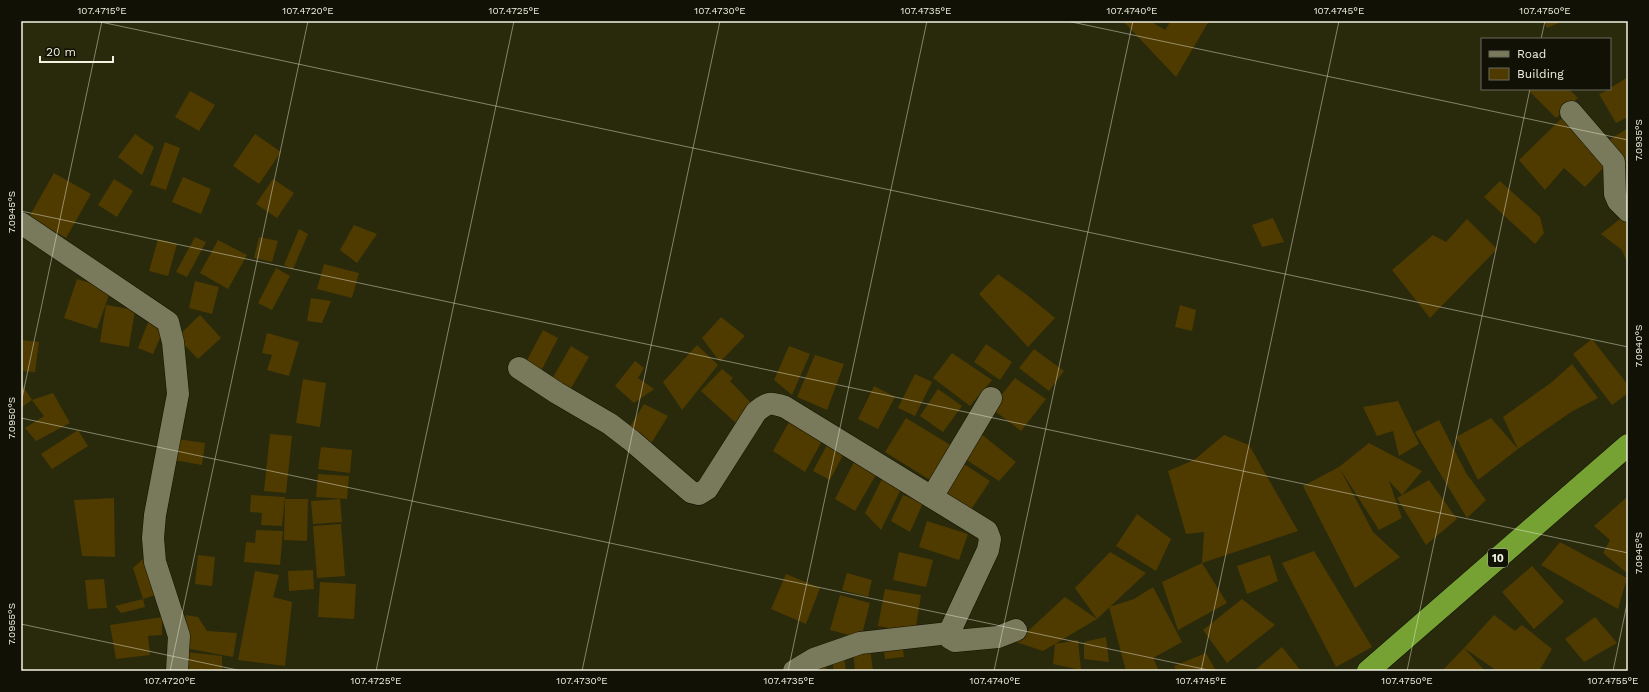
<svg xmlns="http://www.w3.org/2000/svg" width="1649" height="692" font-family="'Work Sans',sans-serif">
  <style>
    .building { fill: #4f3b00 }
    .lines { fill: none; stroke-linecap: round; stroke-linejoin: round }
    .street-casing { stroke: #121100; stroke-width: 23 }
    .highway-casing { stroke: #121100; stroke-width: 23 }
    .street { stroke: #79795b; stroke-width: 22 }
    .highway { stroke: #76a133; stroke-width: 22 }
    .ticks { fill: none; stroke: #f2f2e1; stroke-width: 1; stroke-opacity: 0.45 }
    .labels { text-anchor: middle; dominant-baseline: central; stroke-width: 3; stroke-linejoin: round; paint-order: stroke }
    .shield { fill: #111106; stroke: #aeae9f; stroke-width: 1 }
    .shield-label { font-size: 11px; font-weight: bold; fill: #f2f2e1 }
    .neatline { fill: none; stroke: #f2f2e1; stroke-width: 1.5 }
    .ticks-label { font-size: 10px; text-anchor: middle; fill: #f2f2e1 }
  </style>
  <rect width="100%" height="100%" fill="#29290c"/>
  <g class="building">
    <path d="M1123 21H1150L1165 30 1171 21H1209L1176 77Z"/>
    <path d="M1544 21H1563L1547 28Z"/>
    <path d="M1628 77V117L1616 123 1599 94 1610 89V88Z"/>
    <path d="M1527 89H1569L1578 98 1556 118Z"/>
    <path d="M190 91 215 105 199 131 175 117Z"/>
    <path d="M1563 117 1605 166 1585 187 1564 168 1545 190 1519 160Z"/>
    <path d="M1628 128V169L1609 140Z"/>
    <path d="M135 134 154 147 142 175 118 157Z"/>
    <path d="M255 134 281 152 259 184 233 166Z"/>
    <path d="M165 142 180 148 166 190 150 185Z"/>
    <path d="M54 173 91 194 66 238 29 217Z"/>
    <path d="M183 177 211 189 201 214 172 202Z"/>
    <path d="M114 179 133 191 117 217 98 205Z"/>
    <path d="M273 179 294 193 277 218 256 204Z"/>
    <path d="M1500 181 1540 217 1544 233 1535 244 1484 197Z"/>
    <path d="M1625 215 1628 218V265L1622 250 1601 234Z"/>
    <path d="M1273 218 1284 242 1262 247 1252 225Z"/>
    <path d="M1467 219 1497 249 1430 318 1392 270 1433 235 1446 242Z"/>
    <path d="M354 225 377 234 357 263 340 250Z"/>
    <path d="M299 229 308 234 293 269 284 265Z"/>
    <path d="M195 237 206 242 187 277 176 272Z"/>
    <path d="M259 237 278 241 272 262 254 258Z"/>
    <path d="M158 239 177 244 168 276 149 271Z"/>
    <path d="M218 240 247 255 228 289 200 273Z"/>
    <path d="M324 264 359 273 352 298 317 289Z"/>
    <path d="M276 268 290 276 272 310 258 303Z"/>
    <path d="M998 274 1027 295 1055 318 1028 347 979 294Z"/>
    <path d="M77 279 111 289 97 329 64 318Z"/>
    <path d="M195 281 219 287 212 314 189 308Z"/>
    <path d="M311 298 331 301 322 323 307 321Z"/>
    <path d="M106 305 135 310 129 347 100 342Z"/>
    <path d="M1180 305 1196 310 1192 331 1175 327Z"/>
    <path d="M200 315 221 338 198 359 177 337Z"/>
    <path d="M721 317 745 336 720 362 702 338Z"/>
    <path d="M149 320 165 326 153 354 138 348Z"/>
    <path d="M543 330 558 338 541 371 526 362Z"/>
    <path d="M267 333 299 342 289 376 267 370 272 355 262 353Z"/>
    <path d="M1592 339 1628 385V393L1612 405 1573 354Z"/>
    <path d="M21 340 39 342 35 372 21 371Z"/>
    <path d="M986 344 1012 362 1000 380 974 362Z"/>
    <path d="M697 345 718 365 682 410 663 382Z"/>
    <path d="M571 346 589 357 570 390 552 379Z"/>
    <path d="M789 346 810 354 792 395 774 380Z"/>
    <path d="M1034 349 1064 371 1049 391 1019 368Z"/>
    <path d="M952 353 992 380 970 406 933 378Z"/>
    <path d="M815 355 844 364 827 410 797 397Z"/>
    <path d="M635 361 644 368 638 378 654 389 634 403 615 386Z"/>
    <path d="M1572 364 1598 398 1571 412 1518 449 1478 480 1456 437 1491 418 1518 449 1503 417 1552 382Z"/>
    <path d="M722 369 733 378 730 381 755 407 738 425 701 391Z"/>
    <path d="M915 374 932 382 915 416 898 408Z"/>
    <path d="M1015 378 1046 399 1021 431 991 408Z"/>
    <path d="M303 379 326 383 320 427 296 423Z"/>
    <path d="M21 383 32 400 21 408Z"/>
    <path d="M874 386 895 397 878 429 858 419Z"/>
    <path d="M938 389 962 406 943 432 920 416Z"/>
    <path d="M53 393 70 423 36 441 25 428 44 416 32 400Z"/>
    <path d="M1398 401 1419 444 1399 456 1393 431 1377 436 1363 407Z"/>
    <path d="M644 404 668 416 647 450 626 433Z"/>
    <path d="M906 418 952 446 930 480 885 452Z"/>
    <path d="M1439 420 1466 473 1486 500 1467 518 1415 432Z"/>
    <path d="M789 422 823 439 805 472 773 451Z"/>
    <path d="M78 430 88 446 52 469 41 454Z"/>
    <path d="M980 433 1016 462 999 481 962 457Z"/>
    <path d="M270 434 292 436 286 493 264 491Z"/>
    <path d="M1224 435 1249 445 1298 531 1202 563 1227 603 1178 630 1162 582 1202 563 1204 532 1186 534 1168 471 1194 460Z"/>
    <path d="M177 439 205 443 202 465 174 460Z"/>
    <path d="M1369 443 1422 471 1402 495 1389 481 1402 518 1379 530 1340 469 1373 532 1400 557 1355 588 1303 486 1339 467Z"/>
    <path d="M827 445 844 453 830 480 813 471Z"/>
    <path d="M321 447 352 450 350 473 318 469Z"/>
    <path d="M854 462 877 473 855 511 835 499Z"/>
    <path d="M961 462 990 481 970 511 941 493Z"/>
    <path d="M318 474 349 476 347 499 316 497Z"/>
    <path d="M882 479 901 489 881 530 865 513Z"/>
    <path d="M1429 480 1457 519 1426 545 1397 498Z"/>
    <path d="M251 495 285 497 282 526 261 525 262 513 250 512Z"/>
    <path d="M903 495 923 503 910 532 891 521Z"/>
    <path d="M114 498 115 557 82 556 74 500Z"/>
    <path d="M1626 498 1628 499V574L1603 553 1610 540 1594 526Z"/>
    <path d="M285 499H308L307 541 284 540Z"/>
    <path d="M340 499 342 522 313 524 311 501Z"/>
    <path d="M1137 514 1171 539 1156 571 1116 546Z"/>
    <path d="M927 521 968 534 959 560 919 547Z"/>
    <path d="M341 524 345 576 317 578 313 526Z"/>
    <path d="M256 530 283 531 280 565 244 562 246 542 255 543Z"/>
    <path d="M1560 542 1627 578 1618 609 1541 565Z"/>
    <path d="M1314 551 1372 647 1336 667 1282 563Z"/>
    <path d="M899 552 933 560 926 587 893 580Z"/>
    <path d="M1110 552 1146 573 1097 619 1043 651 1016 642 1065 597 1097 619 1075 588Z"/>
    <path d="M198 555 215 557 212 586 195 584Z"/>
    <path d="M1270 555 1278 581 1247 594 1237 566Z"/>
    <path d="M144 558 156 595 143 599 145 607 121 613 115 606 143 599 133 568Z"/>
    <path d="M1532 566 1564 602 1534 629 1502 592Z"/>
    <path d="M313 570 314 589 289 591 288 571Z"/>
    <path d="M255 571 279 575 273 597 292 602 285 666 238 660Z"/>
    <path d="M847 573 872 580 868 597 842 590Z"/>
    <path d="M786 574 820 588 806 624 771 609Z"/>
    <path d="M104 579 107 608 88 609 85 580Z"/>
    <path d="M320 582 356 584 354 619 318 617Z"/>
    <path d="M1153 587 1182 642 1153 658 1159 671H1126L1109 607 1134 599Z"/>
    <path d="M885 589 921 595 915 633 878 626Z"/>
    <path d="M840 595 870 603 861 638 830 630Z"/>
    <path d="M1242 599 1275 625 1227 663 1203 630Z"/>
    <path d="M185 615 198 617 207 631 237 633 233 657 185 648 181 628 187 624Z"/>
    <path d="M1494 615 1515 631 1522 625 1552 649 1539 671H1497L1464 648Z"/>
    <path d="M162 617V635L148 636 150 655 116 659 110 625Z"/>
    <path d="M1595 617 1617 643 1584 662 1565 639Z"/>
    <path d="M1106 637 1109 662 1084 659V642Z"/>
    <path d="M1078 640 1081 670 1053 664 1055 644Z"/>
    <path d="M902 641 904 657 885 659 883 643Z"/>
    <path d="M1282 647 1301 671H1254Z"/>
    <path d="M870 648 873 671H855L853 650Z"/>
    <path d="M1464 648 1485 671H1442Z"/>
    <path d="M187 652 222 656V671H186Z"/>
    <path d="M1206 653 1216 671H1176L1174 666Z"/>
    <path d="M844 658 846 671H834L832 660Z"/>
    <path d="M824 661 827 671H811Z"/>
    <path d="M1094 669H1122L1123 671H1094Z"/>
  </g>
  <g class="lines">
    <g class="street-casing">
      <g id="street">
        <path d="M1571 112 1614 162 1615 194 1618 201 1628 211"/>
        <path d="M21 223 168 322 173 342 178 394 155 515 153 538 155 562 179 636 177 671"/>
        <path d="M519 368 557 393 610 424 632 441 691 492 699 494 707 489 756 412C768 402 770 402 785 407L987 531 990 539 988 550 949 633 950 638 955 641 998 637 1016 630"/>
        <path d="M932 497 991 398"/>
        <path d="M794 671 814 659 860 643 949 633"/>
      </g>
    </g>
    <g class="highway-casing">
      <path id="highway" d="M1368 671 1628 445"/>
    </g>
    <use href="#street" class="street"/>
    <use href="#highway" class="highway"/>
  </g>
  <path class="ticks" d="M96 21 1628 347M1067 21 1628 140M1541 39 1545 21M21 211 1628 553M21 403 102 21M21 418 1213 671M21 624 242 671M170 671 308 21M376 671 514 21M582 671 720 21M788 671 927 21M994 671 1133 21M1201 671 1339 21M1407 671 1530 89M1613 671 1628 599"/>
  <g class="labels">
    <rect class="shield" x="1488" y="549" width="20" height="18" rx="3"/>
    <g class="shield-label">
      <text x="1498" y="558">10</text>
    </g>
  </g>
  <rect width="1649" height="692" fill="none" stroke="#111106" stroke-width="44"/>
  <rect x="1481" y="38" width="130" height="52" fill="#111106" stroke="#6b6b5e"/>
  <rect x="1489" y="51" width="20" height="6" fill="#79795b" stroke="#6b6b5e"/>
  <text x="1517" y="58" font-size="12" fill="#f2f2e1">Road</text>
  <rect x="1489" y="68" width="20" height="12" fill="#4f3b00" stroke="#6b6b5e"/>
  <text x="1517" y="78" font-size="12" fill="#f2f2e1">Building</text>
  <path d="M40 56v6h73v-6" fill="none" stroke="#f2f2e1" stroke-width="2"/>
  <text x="46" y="56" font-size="12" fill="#f2f2e1" stroke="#111106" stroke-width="3" paint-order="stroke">20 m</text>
  <rect x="22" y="22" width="1605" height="648" class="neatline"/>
  <g class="ticks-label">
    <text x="102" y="14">107.4715°E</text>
    <text x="308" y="14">107.4720°E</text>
    <text x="514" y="14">107.4725°E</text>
    <text x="720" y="14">107.4730°E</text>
    <text x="926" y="14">107.4735°E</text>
    <text x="1132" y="14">107.4740°E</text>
    <text x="1339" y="14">107.4745°E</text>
    <text x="1545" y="14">107.4750°E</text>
    <text transform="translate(1638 140) rotate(-90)" y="4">7.0935°S</text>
    <text transform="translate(11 212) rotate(-90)" y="4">7.0945°S</text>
    <text transform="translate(1638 346) rotate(-90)" y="4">7.0940°S</text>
    <text transform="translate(11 418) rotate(-90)" y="4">7.0950°S</text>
    <text transform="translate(1638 553) rotate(-90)" y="4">7.0945°S</text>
    <text transform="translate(11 624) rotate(-90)" y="4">7.0955°S</text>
    <text x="170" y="684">107.4720°E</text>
    <text x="376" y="684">107.4725°E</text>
    <text x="582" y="684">107.4730°E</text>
    <text x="789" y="684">107.4735°E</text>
    <text x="995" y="684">107.4740°E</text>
    <text x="1201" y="684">107.4745°E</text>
    <text x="1407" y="684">107.4750°E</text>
    <text x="1613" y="684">107.4755°E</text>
  </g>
</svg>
